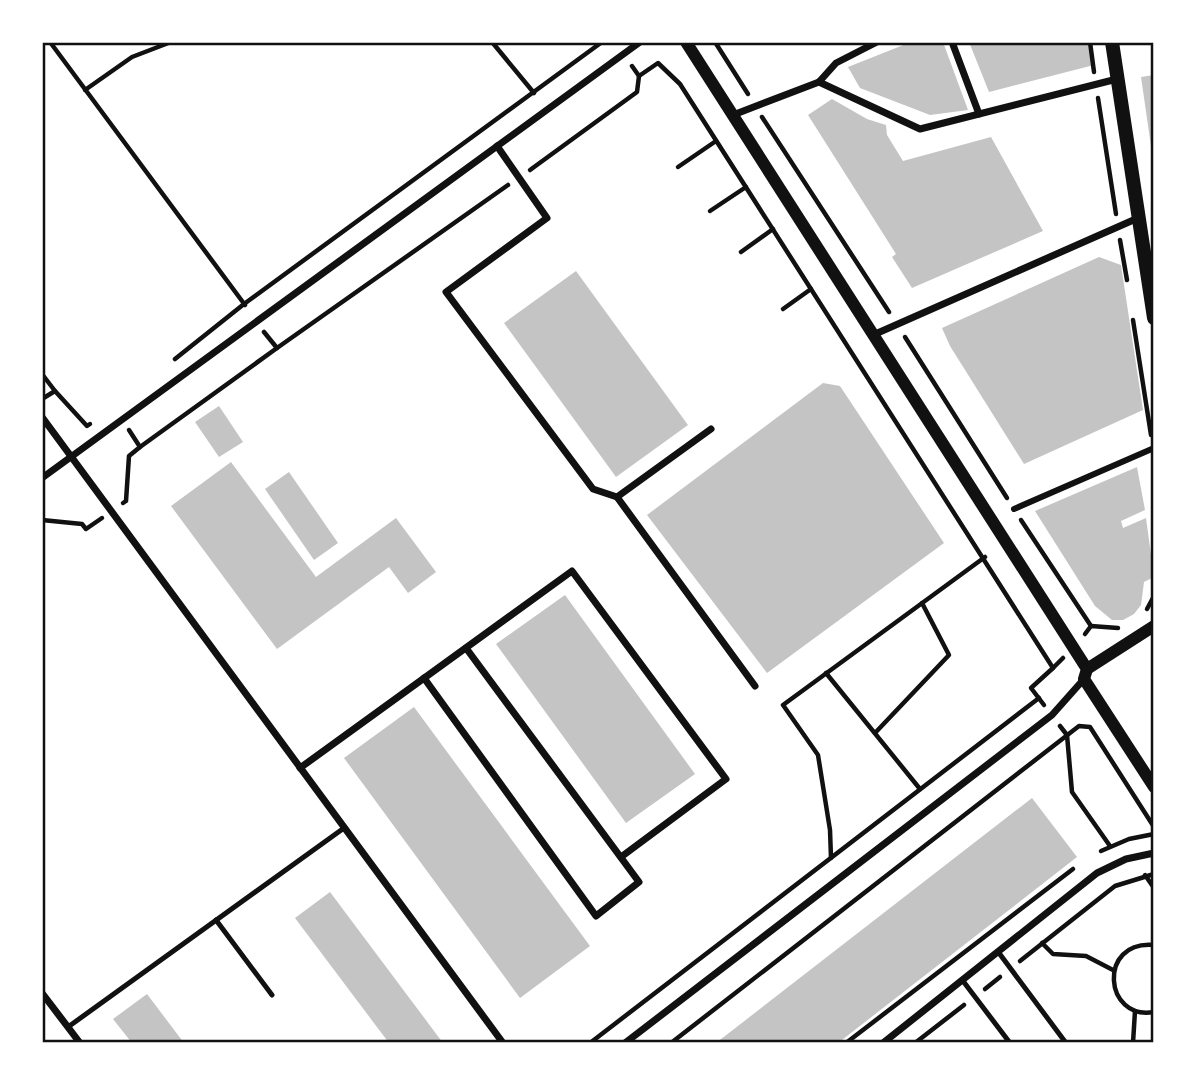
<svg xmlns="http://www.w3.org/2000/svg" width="1196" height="1085" font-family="'PT Sans',sans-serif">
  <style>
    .building { fill: #c4c4c4 }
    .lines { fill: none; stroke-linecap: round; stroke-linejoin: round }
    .path { stroke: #111; stroke-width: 4.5 }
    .service { stroke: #111; stroke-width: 5 }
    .pedestrian { stroke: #111; stroke-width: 6 }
    .minor { stroke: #111; stroke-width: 7 }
    .tertiary { stroke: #111; stroke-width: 12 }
    .secondary { stroke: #111; stroke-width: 14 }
    .neatline { fill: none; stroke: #111; stroke-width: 2.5 }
  </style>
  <rect width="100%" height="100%" fill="#fff"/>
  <g class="building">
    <path d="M911 42H943L968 110 930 115 860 88 848 67Z"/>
    <path d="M969 42H1089L1094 65 989 92Z"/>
    <path d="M1154 75V153H1152L1141 77Z"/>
    <path d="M832 99 867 119 886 125 887 135 903 161 991 137 1043 231 912 288 892 257 896 254 808 115Z"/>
    <path d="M1099 257 1121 265 1143 410 1024 464 950 346 942 328Z"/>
    <path d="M576 271 688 425 616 477 504 323Z"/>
    <path d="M823 383 840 386 944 543 767 673 647 515Z"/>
    <path d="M219 406 243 442 219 457 195 422Z"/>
    <path d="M231 462 316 577 396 518 436 572 408 593 389 567 277 649 171 506Z"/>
    <path d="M1137 467 1145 510 1121 521 1123 528 1146 518 1154 577 1144 582 1141 605 1134 614 1123 620H1112L1095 606 1035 511Z"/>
    <path d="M289 472 338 543 314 560 265 489Z"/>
    <path d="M565 595 695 774 626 823 496 644Z"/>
    <path d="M414 707 590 946 520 998 344 758Z"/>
    <path d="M1032 798 1077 857 838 1043H716Z"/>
    <path d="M330 892 443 1043H389L295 918Z"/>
    <path d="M147 994 184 1043H132L113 1019Z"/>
  </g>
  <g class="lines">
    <g class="path">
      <path d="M50 42 245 305"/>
      <path d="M492 42 534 93"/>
      <path d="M715 42 748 94"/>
      <path d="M1090 42 1094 72"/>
      <path d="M632 66 639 76 658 63 680 84 1053 668 1063 658"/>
      <path d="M85 90 132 57 171 42"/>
      <path d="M1098 98 1116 214"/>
      <path d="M762 117 889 312"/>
      <path d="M678 167 716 141"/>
      <path d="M530 170 637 92 639 76"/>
      <path d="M710 211 746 187"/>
      <path d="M1120 240 1127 280"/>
      <path d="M741 252 773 229"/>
      <path d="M783 309 811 289"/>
      <path d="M1133 320 1151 435"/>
      <path d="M905 337 1007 498"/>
      <path d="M277 348 508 185"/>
      <path d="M175 359 244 304 602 42"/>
      <path d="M42 374 55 391"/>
      <path d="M42 399 55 391 87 426 90 424"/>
      <path d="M140 447 277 348 264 332"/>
      <path d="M123 503 126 501 129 456 140 447 129 430"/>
      <path d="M42 520 82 524 86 529 102 518"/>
      <path d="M1021 520 1091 626"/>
      <path d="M1147 609 1154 596"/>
      <path d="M1085 634 1091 626 1118 628"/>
      <path d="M826 673 920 789"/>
      <path d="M1044 705 1031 688 1053 668"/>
      <path d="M1060 726 1067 735 1072 792 1110 846"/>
      <path d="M875 733 949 655 922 603"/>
      <path d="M1101 851 1129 839 1154 834"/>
      <path d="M831 858 830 830 818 755 783 705 985 557"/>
      <path d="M1145 875 1154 888"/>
      <path d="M1042 943 1053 954 1086 956 1113 970"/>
      <path d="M1154 945C1097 940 1104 1021 1154 1012"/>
      <path d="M1020 961 1115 886 1154 874"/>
      <path d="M985 989 1000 977"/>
      <path d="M590 1043 1039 698"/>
      <path d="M671 1043 1079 726 1090 727 1154 827"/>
      <path d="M846 1043 1073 869"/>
      <path d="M915 1043 964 1005"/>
      <path d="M1133 1043 1135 1011"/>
    </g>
    <g class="service">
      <path d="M216 920 272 995"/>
      <path d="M999 953 1066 1043"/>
      <path d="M963 981 1010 1043"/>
      <path d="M68 1027 344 828"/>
    </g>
    <path class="pedestrian" d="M1014 509 1154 448"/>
    <g class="minor">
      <path d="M952 42 979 114"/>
      <path d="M819 82 920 129 1117 79"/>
      <path d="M733 115 819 82 836 63 877 42"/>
      <path d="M497 146 547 218 446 292 593 489 617 497 755 686"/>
      <path d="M873 335 1138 218"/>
      <path d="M42 417 503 1043"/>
      <path d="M42 478 640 42"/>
      <path d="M617 497 711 429"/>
      <path d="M424 678 596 916 639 882 466 648"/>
      <path d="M300 768 572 571 726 779 621 857"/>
      <path d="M42 993 80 1043"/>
      <path d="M625 1043 1052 715 1084 679"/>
      <path d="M883 1043 1097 873 1126 859 1154 853"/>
    </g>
    <g class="tertiary">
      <path d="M686 42 1087 669 1084 679 1154 787"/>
      <path d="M1087 669 1154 626"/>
    </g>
    <path class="secondary" d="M1112 42 1154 318"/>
  </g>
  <rect width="1196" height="1085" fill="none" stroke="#ffffff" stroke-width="88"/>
  <rect x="44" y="44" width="1108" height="997" class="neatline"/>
</svg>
